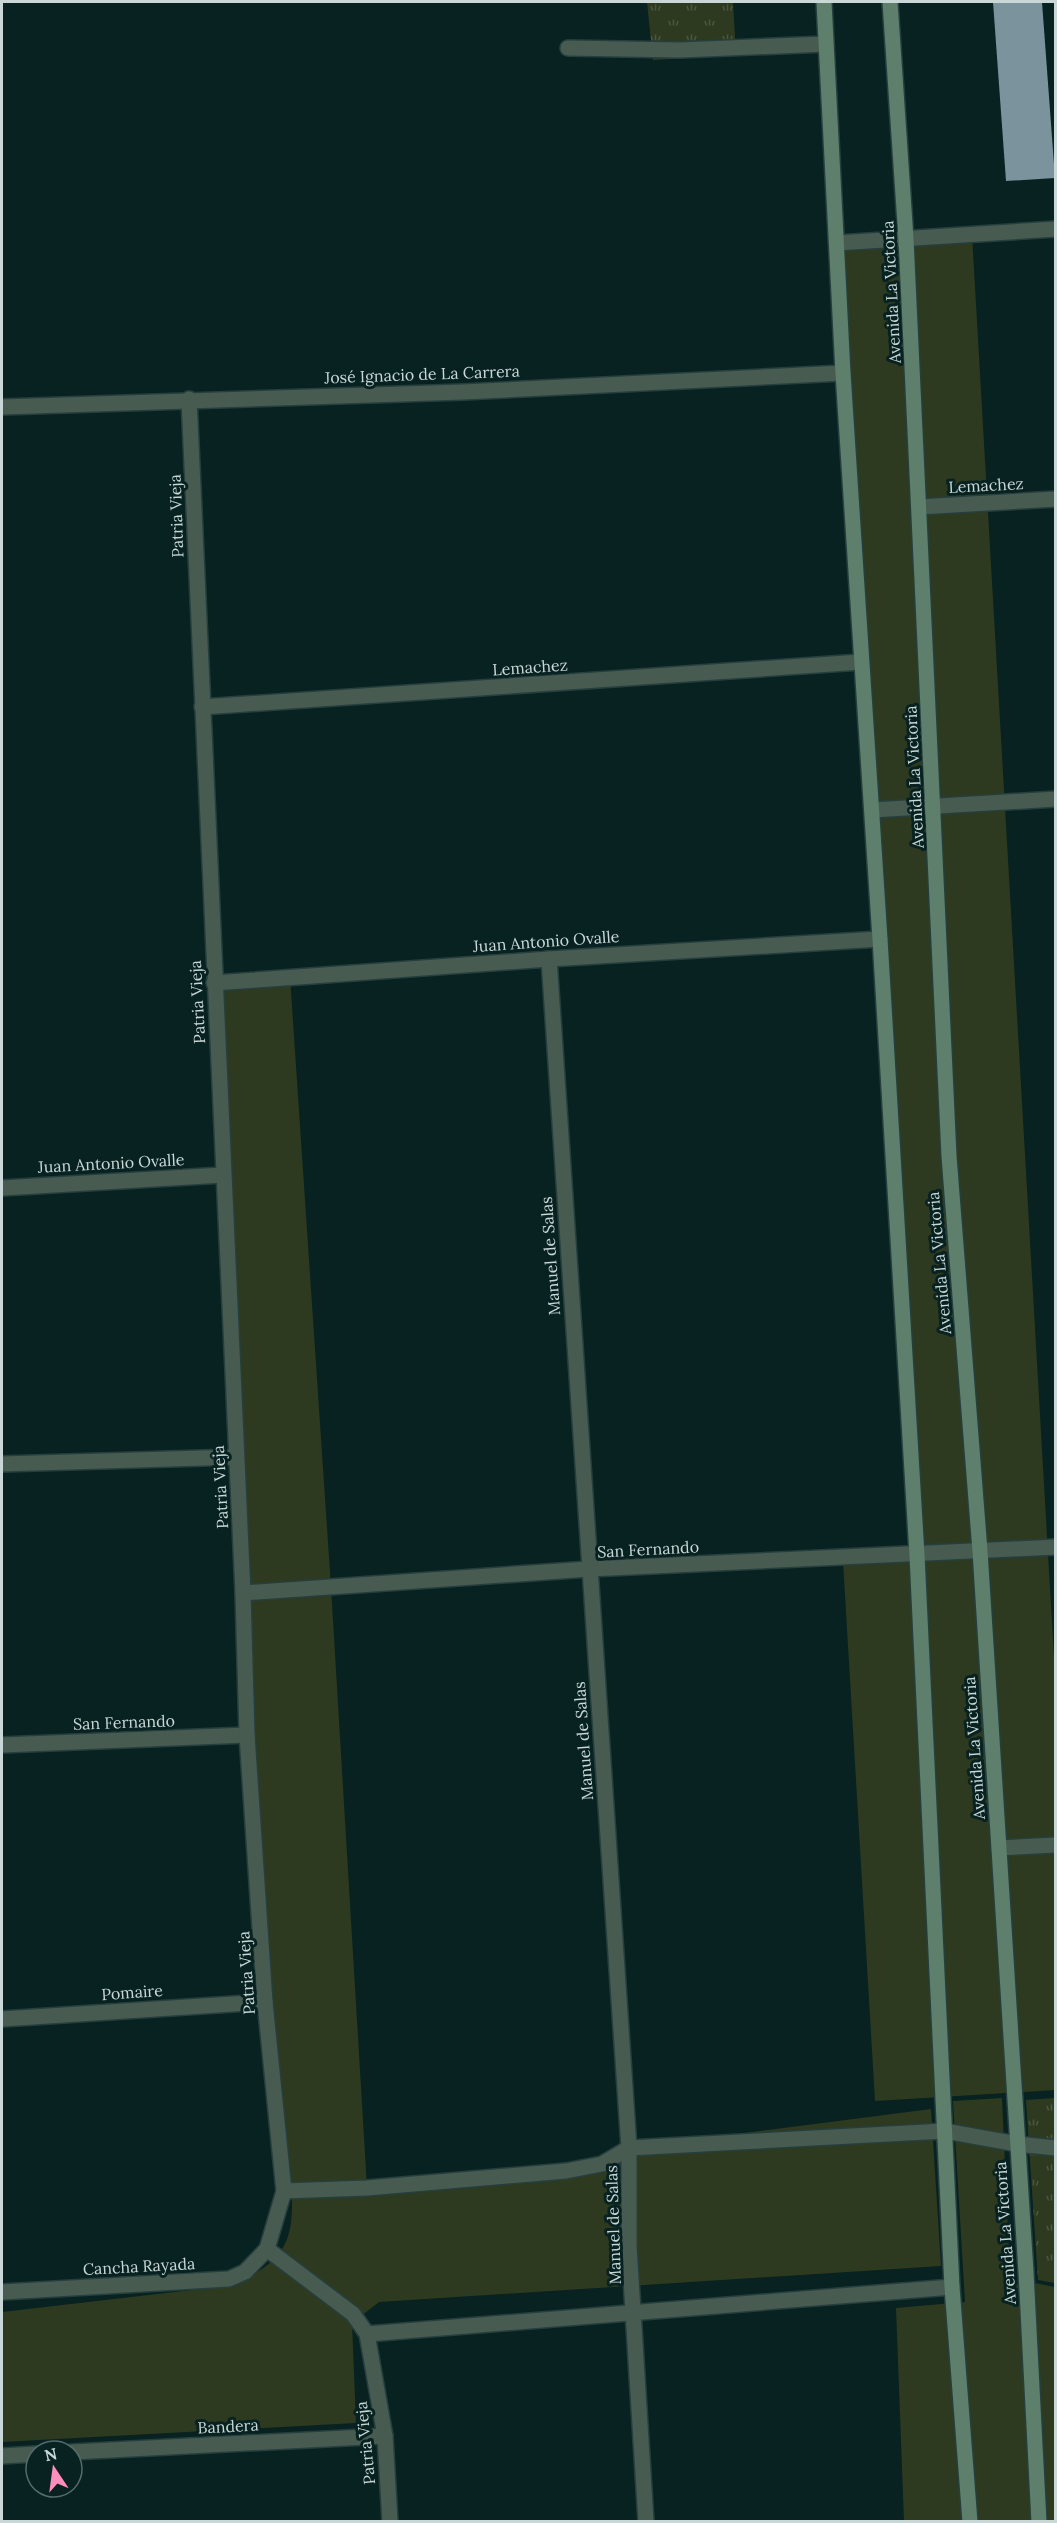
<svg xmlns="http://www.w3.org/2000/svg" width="1057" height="2523" font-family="Lora,serif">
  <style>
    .grass { fill: #2e3a1f }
    .park { fill: url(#park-tufts) }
    .building { fill: #7a939d }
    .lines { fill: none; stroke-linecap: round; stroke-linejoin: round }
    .service-casing { stroke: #263f3e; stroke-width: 18 }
    .minor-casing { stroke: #263f3e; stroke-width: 18 }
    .secondary-casing { stroke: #263f3e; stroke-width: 18 }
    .service { stroke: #475b50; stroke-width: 15 }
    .minor { stroke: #475b50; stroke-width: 15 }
    .secondary { stroke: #5d7f6c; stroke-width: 15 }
    .labels { text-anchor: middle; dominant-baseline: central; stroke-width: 6; stroke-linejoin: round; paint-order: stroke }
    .street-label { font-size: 16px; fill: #c9d8d7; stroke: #072221 }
  </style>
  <defs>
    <pattern id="park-tufts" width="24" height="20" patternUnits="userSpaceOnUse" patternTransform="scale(1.5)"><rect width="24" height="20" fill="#2e3a1f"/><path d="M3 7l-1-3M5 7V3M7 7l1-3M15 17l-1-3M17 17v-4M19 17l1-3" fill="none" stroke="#4b563f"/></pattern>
  </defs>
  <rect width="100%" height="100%" fill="#072221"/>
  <g class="grass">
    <path d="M972 235 1055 1675V2090L875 2101 843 1561 916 1555 837 243Z"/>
    <path d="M290 977 331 1587 367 2187 566 2171 629 2148 931 2109 941 2266 379 2302 352 2323 356 2423 2 2442V2312L235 2285C278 2262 293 2250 292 2199L284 2191 265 2002 214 983Z"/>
    <path d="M1002 2098 1010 2278 1055 2287V2521H904L896 2308 965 2302 953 2101Z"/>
  </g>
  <g class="park">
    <path d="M647 2H733L736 55 653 60Z"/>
    <path d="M1055 2098V2283L1038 2280 1026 2100Z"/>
  </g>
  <path class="building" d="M993 2H1042L1055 178 1006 181Z"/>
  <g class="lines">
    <g class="service-casing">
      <path id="service" d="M568 48 680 50 826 44"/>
    </g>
    <g class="minor-casing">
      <g id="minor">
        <path d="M837 243 1056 229"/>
        <path d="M2 407 463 392 843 373"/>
        <path d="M919 507 1056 499"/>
        <path d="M202 707 861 662"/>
        <path d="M872 810 1056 799"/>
        <path d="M549 959 629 2148V2246L646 2522"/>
        <path d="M214 983 549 959 880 939"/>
        <path d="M2 1188 223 1175"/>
        <path d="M2 1464 236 1457"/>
        <path d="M243 1593 589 1569 1056 1547"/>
        <path d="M2 1745 247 1735"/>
        <path d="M999 1848 1056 1845"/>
        <path d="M2 2019 265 2002"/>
        <path d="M284 2191 367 2188 566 2171 602 2164 629 2148 945 2131 1017 2144 1056 2148"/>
        <path d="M267 2249 353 2314 367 2334 385 2436 390 2522"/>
        <path d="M2 2292 229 2279 245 2272 267 2249 284 2191 265 2002 247 1735 243 1593 189 399"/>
        <path d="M367 2334 952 2287"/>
        <path d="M72 2452 385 2436"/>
        <path d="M2 2456 36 2454"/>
      </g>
    </g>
    <g class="secondary-casing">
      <g id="secondary">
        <path d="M824 2 843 373 880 939 917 1555 952 2287 970 2522"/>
        <path d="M890 2 906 239 949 1156 980 1551 1026 2272 1039 2522"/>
      </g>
    </g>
    <use href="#service" class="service"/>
    <use href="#minor" class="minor"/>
    <use href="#secondary" class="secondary"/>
  </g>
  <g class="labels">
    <g class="street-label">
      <text transform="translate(891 292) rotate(-93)">Avenida La Victoria</text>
      <text transform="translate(422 374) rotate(-2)">José Ignacio de La Carrera</text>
      <text transform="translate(986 485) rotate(-3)">Lemachez</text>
      <text transform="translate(176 516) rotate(-92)">Patria Vieja</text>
      <text transform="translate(530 667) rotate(-4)">Lemachez</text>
      <text transform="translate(914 777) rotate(-93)">Avenida La Victoria</text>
      <text transform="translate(546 941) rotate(-4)">Juan Antonio Ovalle</text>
      <text transform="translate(197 1002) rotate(-93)">Patria Vieja</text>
      <text transform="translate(111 1163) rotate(-3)">Juan Antonio Ovalle</text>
      <text transform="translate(550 1256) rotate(-94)">Manuel de Salas</text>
      <text transform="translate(939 1263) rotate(-95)">Avenida La Victoria</text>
      <text transform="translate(220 1487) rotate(-93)">Patria Vieja</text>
      <text transform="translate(648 1549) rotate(-3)">San Fernando</text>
      <text transform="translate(124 1722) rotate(-2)">San Fernando</text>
      <text transform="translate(583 1741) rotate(-94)">Manuel de Salas</text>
      <text transform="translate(974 1748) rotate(-94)">Avenida La Victoria</text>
      <text transform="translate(246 1973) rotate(-94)">Patria Vieja</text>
      <text transform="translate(132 1992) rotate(-4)">Pomaire</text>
      <text transform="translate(613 2225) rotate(-92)">Manuel de Salas</text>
      <text transform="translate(1005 2233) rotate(-94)">Avenida La Victoria</text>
      <text transform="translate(139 2266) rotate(-3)">Cancha Rayada</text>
      <text transform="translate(228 2426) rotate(-3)">Bandera</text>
      <text transform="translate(365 2443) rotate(-96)">Patria Vieja</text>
    </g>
  </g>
  <rect width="1057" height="2523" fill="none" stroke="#c9d8d7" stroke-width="6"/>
  <g transform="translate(54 2469) rotate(347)"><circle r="28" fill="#072221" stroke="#556b6a" stroke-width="1.5"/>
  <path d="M0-4.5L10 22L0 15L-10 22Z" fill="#ff8eba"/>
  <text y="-9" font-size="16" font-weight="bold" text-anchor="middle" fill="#c9d8d7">N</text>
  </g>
</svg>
